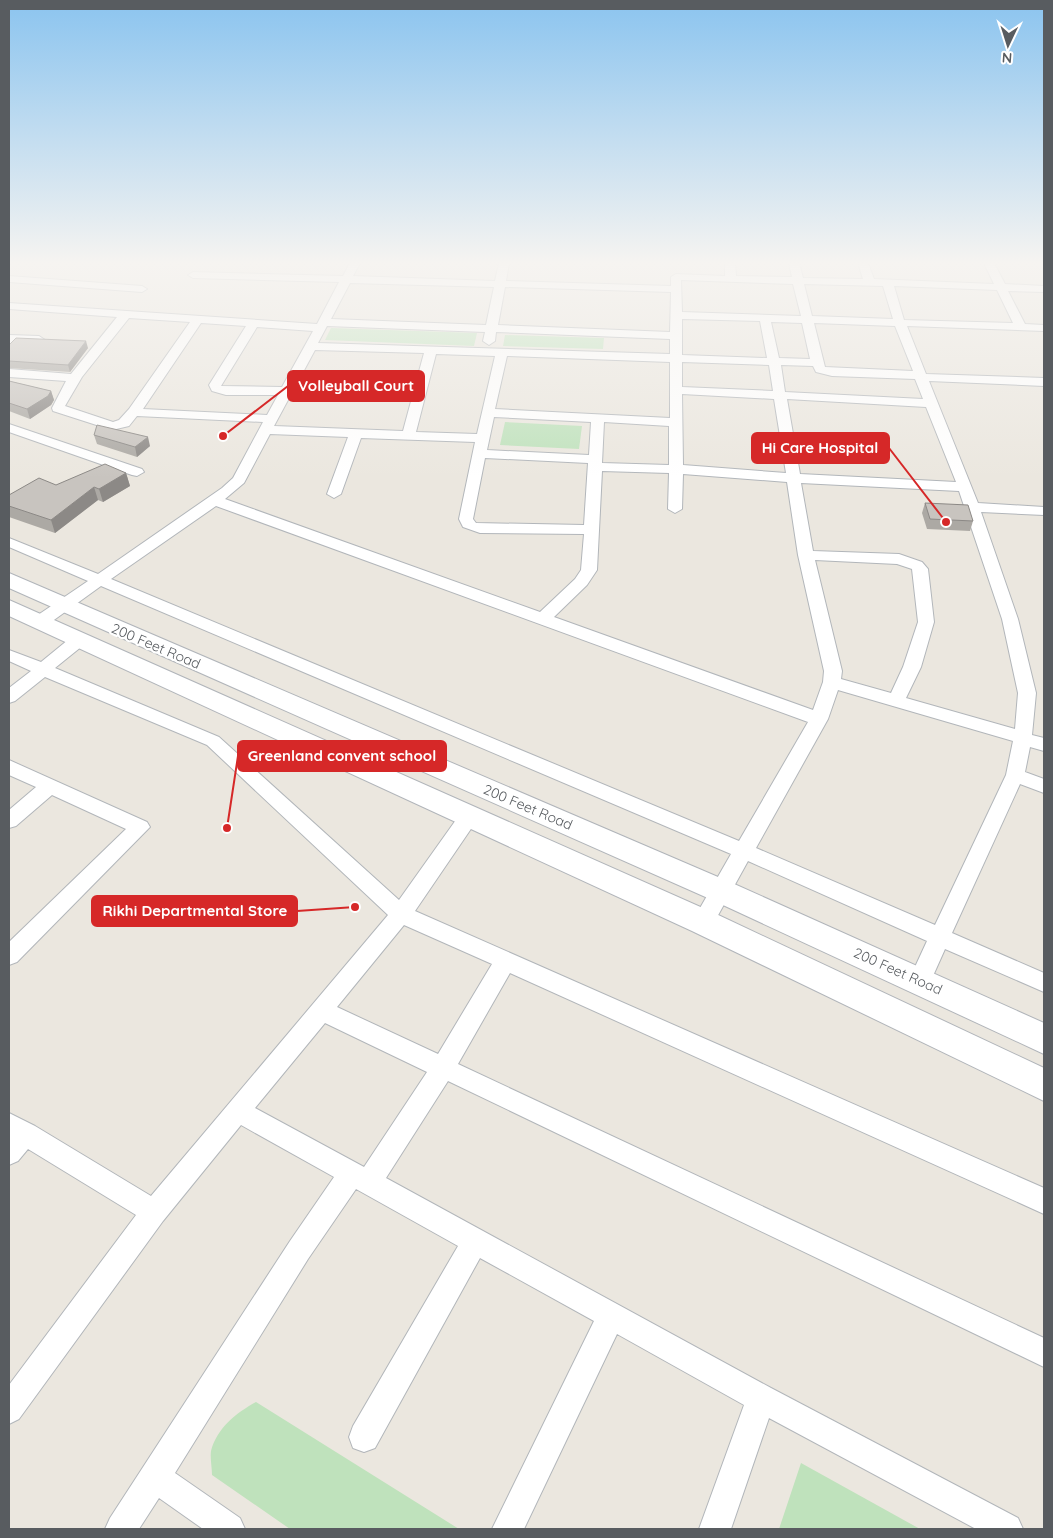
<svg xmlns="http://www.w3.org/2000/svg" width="1053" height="1538" font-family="Quicksand,sans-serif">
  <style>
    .green { fill: #bfe2bc }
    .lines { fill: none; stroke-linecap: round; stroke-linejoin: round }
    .street-casing { stroke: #b2b6ba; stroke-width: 2 }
    .secondary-casing { stroke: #b1b5ba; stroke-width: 2 }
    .street { fill: #fff; fill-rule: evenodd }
    .secondary { fill: #fff; fill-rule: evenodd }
    .wall { fill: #aca9a4 }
    .shaded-wall { fill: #8c8986 }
    .building { fill: #c8c4bf; stroke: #8c8986 }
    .labels { text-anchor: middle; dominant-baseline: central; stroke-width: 4.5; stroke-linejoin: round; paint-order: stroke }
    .street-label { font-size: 14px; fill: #585c60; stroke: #fff }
    .leader { fill: none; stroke: #d62828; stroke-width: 2 }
    .callout-dot { fill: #d62828; stroke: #fff; stroke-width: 2 }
    .callout { fill: #d62828; stroke: #d62828; stroke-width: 2 }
    .callout-label { font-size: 15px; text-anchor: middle; font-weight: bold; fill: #fff }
  </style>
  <rect width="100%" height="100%" fill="#ebe7df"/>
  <g class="green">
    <path d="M331 328 477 333 474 346 325 340Z"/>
    <path d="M505 335 604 338 603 349 503 346Z"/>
    <path d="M505 422 582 426 579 449 500 445Z"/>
    <path d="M256 1402 459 1529H290L212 1475C212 1468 210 1458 211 1451 217 1428 236 1413 256 1402Z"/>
    <path d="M801 1463 920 1529H779Z"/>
  </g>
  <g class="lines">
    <g class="street-casing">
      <g id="street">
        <path d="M350 263H360L353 276 495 281 499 263H509L506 281 671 286V277L676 274 725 276V263H735L736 276 792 277 789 263H799L803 278 863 279 858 263H868L874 279 994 284 984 263H994L1005 284 1044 286V292L1008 291 1025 324 1044 325V331L907 326 926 374 1044 378V386L929 381 978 503 1044 507V515L981 512 1018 619 1036 693 1032 735 1044 738V751L1030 747 1025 772 1044 779V793L1020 784 952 933 1044 973V992L945 949 928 987 920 989 912 987 909 980 927 941 748 861 711 928 703 931 695 928 692 922 731 854 101 586 47 625H35L33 621 35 617 88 581 9 547V538L98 574 222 488 233 478 263 422 137 416 129 426 112 430 53 411 52 408 66 381 9 377V369L71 374 117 317 9 309V303L317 324 339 282 193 278 188 275 193 272 343 276ZM681 280 793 284 801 316 682 312ZM350 283 494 287 486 325 331 319ZM804 284 883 286 893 319 812 316ZM894 286 997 290 1013 323 904 320ZM505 287 671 292 670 332 498 325ZM129 318 190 322 129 409 119 420 113 422 65 406 82 377ZM682 319 760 321 767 358 682 355ZM771 322 802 323 810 359 779 358ZM201 323 246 326 209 385 212 391 226 395H278L267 415 143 409ZM814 323 895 326 913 371 825 367ZM327 326 485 332 483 341 489 345 495 341 496 332 670 339V354L318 343ZM257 327 313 331 282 387 221 386ZM315 350 424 353 403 431 274 426ZM436 354 495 356 477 434 416 432ZM507 356 670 362V418L495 409ZM682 362 769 365 773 391 682 387ZM781 365 813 366 816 372 832 376 915 379 923 399 785 392ZM682 394 774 399 786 473 683 465ZM787 399 926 407 956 482 800 474ZM494 417 591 422 589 455 487 450ZM604 422 669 426V465L602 463ZM270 434 348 437 327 494 334 498 341 494 361 438 475 442 459 519 463 527 480 533 584 534 581 570 575 579 540 612 225 499 244 483ZM485 458 588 463 584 525 476 523 473 519ZM602 471 669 473 668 509 675 513 682 509 683 474 787 482 798 555 824 671 823 682 813 710 554 617 587 585 597 570ZM801 483 959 491 1002 619 1018 693 1015 729 906 698 921 667 934 622 928 569 922 562 899 554 813 551ZM216 506 808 722 739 841 111 579ZM815 560 897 564 912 569 918 622 903 667 891 693 841 679 842 671ZM838 690 1013 741 1006 775 935 925 756 848 828 719Z"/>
        <path d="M9 276 142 286 147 289 142 292 9 282Z"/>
        <path d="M9 335 39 336 45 340 39 344 9 343Z"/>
        <path d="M9 424 142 469 144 472 137 476 132 475 9 432Z"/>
        <path d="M80 634 86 635 88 639 86 643 55 668 219 737 399 900 463 810 470 808 477 810 480 815 477 820 415 911 1044 1188V1214L510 973 458 1064 1044 1338V1367L448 1081 386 1178 771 1388 1018 1518 1023 1529H976L769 1418 731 1529H699L744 1405 617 1334 524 1529H492L594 1321 480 1258 375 1448 364 1452 353 1448 349 1437 353 1426 458 1246 356 1189 308 1259 175 1473 240 1518 245 1529H203L159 1498 139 1529H105L110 1518 290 1241 334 1177 241 1125 163 1221 19 1419 9 1424V1385L136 1215 28 1149 18 1161 9 1165V1113L35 1126 151 1196 388 915 207 745 45 677 15 701 9 703V688L31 671 9 661V650L41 662 74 635ZM404 925 492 964 438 1054 337 1007ZM325 1023 427 1072 364 1167 255 1108Z"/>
        <path d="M9 760 147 822 150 827 17 962 9 965V942L126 829 52 795 16 826 9 828V810L36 787 9 775Z"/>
      </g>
    </g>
    <g class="secondary-casing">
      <g id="secondary">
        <path d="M9 573 732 883 1044 1023V1054L710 899 9 588Z"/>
        <path d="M9 600 714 913 1044 1068V1101L692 931 9 616Z"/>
      </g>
    </g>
    <use href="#street" class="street"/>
    <use href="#secondary" class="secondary"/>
  </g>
  <g class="wall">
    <path d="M9 345 88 348 70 372 9 368Z"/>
    <path d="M9 381 51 391 54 400 51 405 30 419 9 411Z"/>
    <path d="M94 435 150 446 137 457 97 444Z"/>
    <path d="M126 473 130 486 103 502 98 500 55 533 9 517V495L56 485Z"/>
    <path d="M925 503 973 521 970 531 927 529 922 513Z"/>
  </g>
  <g class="shaded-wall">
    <path d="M86 341 88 348 70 372 68 365Z"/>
    <path d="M51 391 54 400 51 405 30 419 27 409Z"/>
    <path d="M148 437 150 446 137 457 135 447Z"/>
    <path d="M126 473 130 486 103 502 99 489Z"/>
    <path d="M94 487 98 500 55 533 51 520Z"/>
  </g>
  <g class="building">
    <path d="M16 338 86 341 68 365 9 361V345Z"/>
    <path d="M9 381 51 391 48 396 27 409 9 403Z"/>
    <path d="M97 425 148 437 135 447 94 435Z"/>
    <path d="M105 464 126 473 99 489 94 487 51 520 9 506V495L39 478 56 485Z"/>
    <path d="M925 503 968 505 973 521 930 519Z"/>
  </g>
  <linearGradient id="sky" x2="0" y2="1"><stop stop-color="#8bc4ef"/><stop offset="0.55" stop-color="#f6f4f1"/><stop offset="1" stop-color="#f6f4f1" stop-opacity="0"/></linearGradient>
  <rect width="1053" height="478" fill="url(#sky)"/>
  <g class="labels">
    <g class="street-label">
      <text transform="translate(156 646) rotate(23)">200 Feet Road</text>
      <text transform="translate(528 807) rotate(23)">200 Feet Road</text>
      <text transform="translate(898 971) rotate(24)">200 Feet Road</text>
    </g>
  </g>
  <path class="leader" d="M223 436L288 386M946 522L889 448M227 828L238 756M355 907L297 911"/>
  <g class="callout-dot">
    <circle cx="223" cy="436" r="5"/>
    <circle cx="946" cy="522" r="5"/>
    <circle cx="227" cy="828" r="5"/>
    <circle cx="355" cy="907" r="5"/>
  </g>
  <g class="callout">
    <rect x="288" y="371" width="136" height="30" rx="5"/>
    <rect x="752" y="433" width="137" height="30" rx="5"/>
    <rect x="238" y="741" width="208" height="30" rx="5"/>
    <rect x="92" y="896" width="205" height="30" rx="5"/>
  </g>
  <g class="callout-label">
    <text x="356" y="391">Volleyball Court</text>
    <text x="820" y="453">Hi Care Hospital</text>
    <text x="342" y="761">Greenland convent school</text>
    <text x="195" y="916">Rikhi Departmental Store</text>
  </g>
  <rect width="1053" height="1538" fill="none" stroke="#585c60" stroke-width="20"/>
  <g transform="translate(1008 45) rotate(184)" stroke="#ffffff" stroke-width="4" paint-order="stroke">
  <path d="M0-4L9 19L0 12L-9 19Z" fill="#585c60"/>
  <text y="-8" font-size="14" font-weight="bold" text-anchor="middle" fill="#585c60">N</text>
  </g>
</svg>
